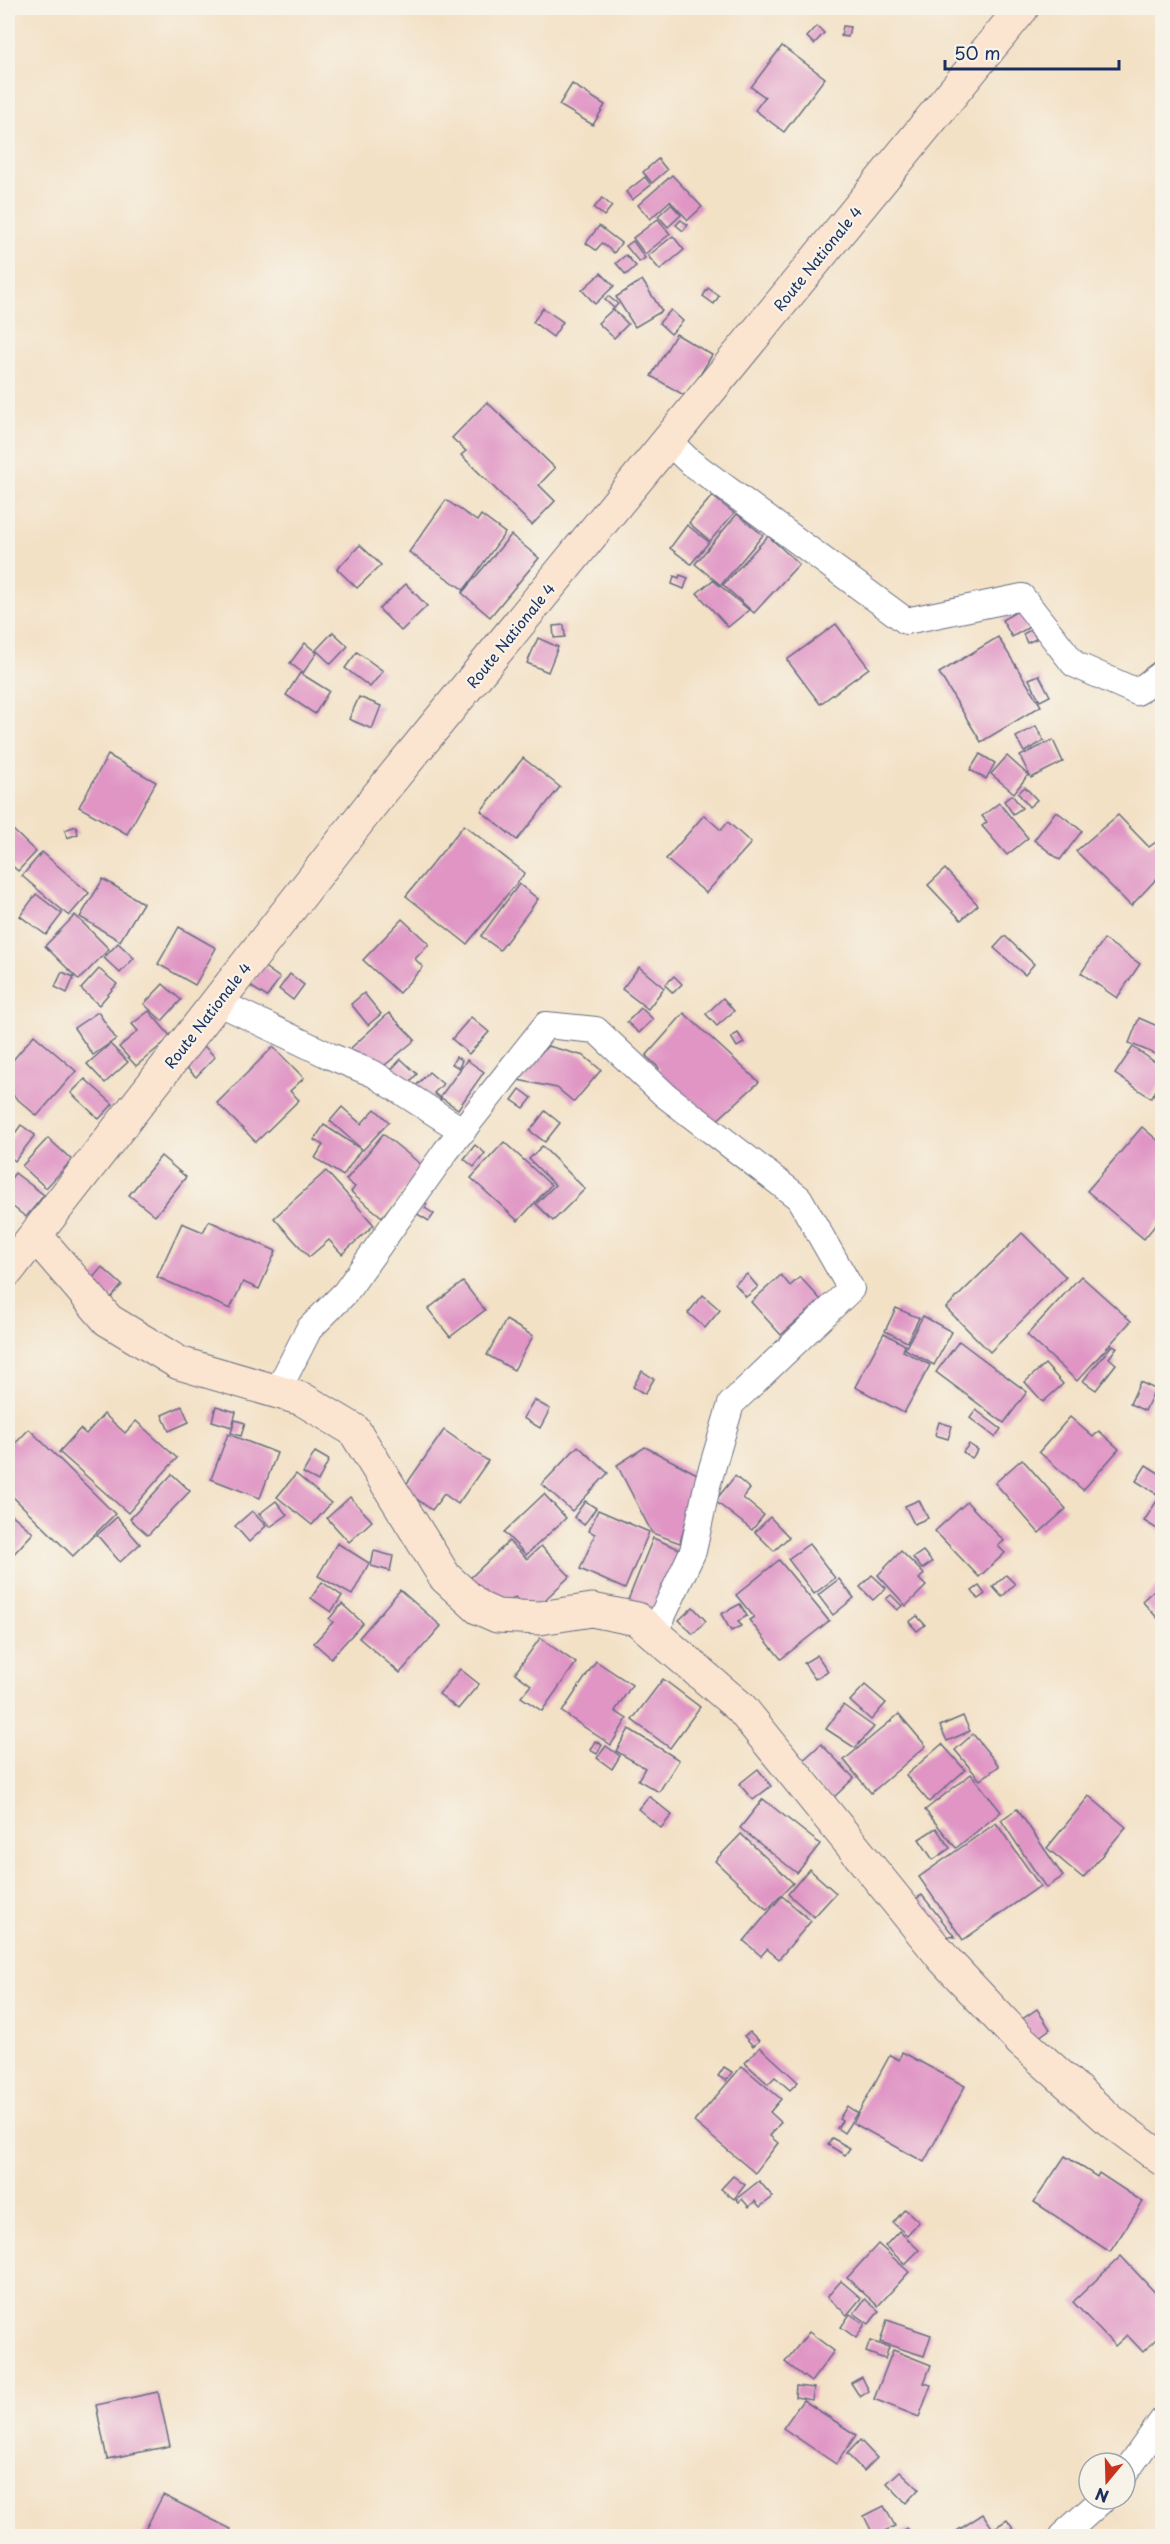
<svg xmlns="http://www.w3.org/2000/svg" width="1170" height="2544" font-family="'Playpen Sans',sans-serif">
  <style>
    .building { fill: #e095c5 }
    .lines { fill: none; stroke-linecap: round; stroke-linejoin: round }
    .minor-casing { stroke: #676d82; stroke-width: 28 }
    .secondary-casing { stroke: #676d82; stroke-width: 35 }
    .minor { stroke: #fff; stroke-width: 26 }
    .secondary { stroke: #fce5d0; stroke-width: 33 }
    .labels { text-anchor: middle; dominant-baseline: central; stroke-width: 4.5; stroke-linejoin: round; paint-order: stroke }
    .street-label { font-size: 15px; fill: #1b2f5e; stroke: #f7f3e8 }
  </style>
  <rect width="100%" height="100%" fill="#f7f3e8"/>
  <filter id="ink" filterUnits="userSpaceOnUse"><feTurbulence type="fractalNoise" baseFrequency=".0167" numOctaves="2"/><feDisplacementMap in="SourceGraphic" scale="12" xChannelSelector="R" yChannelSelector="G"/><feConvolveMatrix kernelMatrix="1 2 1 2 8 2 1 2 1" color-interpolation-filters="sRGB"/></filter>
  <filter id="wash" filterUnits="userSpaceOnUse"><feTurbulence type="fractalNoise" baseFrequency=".008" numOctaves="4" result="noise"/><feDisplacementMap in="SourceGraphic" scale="24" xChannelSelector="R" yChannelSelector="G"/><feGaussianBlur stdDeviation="1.35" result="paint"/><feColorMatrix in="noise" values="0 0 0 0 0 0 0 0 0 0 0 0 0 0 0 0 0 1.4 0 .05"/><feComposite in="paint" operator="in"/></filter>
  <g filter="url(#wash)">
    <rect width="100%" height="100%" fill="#f3e1c6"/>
    <g id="blocks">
      <g class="building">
        <path d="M817 26 824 33 814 44 807 37Z"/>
        <path d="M843 26 850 27 848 37 841 36Z"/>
        <path d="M782 46 825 78 784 132 755 110 765 97 751 87Z"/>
        <path d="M572 84 605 105 593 125 559 105Z"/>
        <path d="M658 159 667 170 652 183 643 172Z"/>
        <path d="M672 175 702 207 688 220 670 201 650 219 638 205Z"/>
        <path d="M645 177 651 185 632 200 626 192Z"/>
        <path d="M602 198 612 206 604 216 594 208Z"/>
        <path d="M671 204 681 215 668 227 658 216Z"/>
        <path d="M658 219 670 234 645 254 633 238Z"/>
        <path d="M681 220 688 225 683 231 676 225Z"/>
        <path d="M599 226 621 243 614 253 602 243 596 250 586 243Z"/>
        <path d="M673 236 684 250 660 270 648 256Z"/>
        <path d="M633 241 645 258 639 262 626 246Z"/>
        <path d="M626 255 636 266 626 275 616 263Z"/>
        <path d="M601 273 614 286 595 304 582 290Z"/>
        <path d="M642 280 662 311 635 327 616 297Z"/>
        <path d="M708 288 719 296 714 304 703 296Z"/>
        <path d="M608 296 618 304 614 308 605 300Z"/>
        <path d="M543 308 563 322 553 337 533 322Z"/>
        <path d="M613 309 628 324 614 338 598 323Z"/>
        <path d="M671 310 683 321 671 334 659 323Z"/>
        <path d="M676 334 712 355 687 397 651 376Z"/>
        <path d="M487 402 555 468 539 485 555 501 532 525 461 455 466 451 452 438Z"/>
        <path d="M712 496 734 513 710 541 689 523Z"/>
        <path d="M446 500 477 521 481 515 505 533 464 590 409 552Z"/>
        <path d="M737 514 763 535 721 585 695 564Z"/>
        <path d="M687 525 709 542 691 564 670 548Z"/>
        <path d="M511 535 539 558 490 617 462 593Z"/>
        <path d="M768 536 799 564 754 613 723 585Z"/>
        <path d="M360 545 381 565 357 588 337 569Z"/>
        <path d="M680 575 688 578 684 589 672 584 674 576 679 578Z"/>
        <path d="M713 580 749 610 728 627 697 593Z"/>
        <path d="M406 584 427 606 401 631 379 609Z"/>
        <path d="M1021 609 1031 626 1012 637 1002 620Z"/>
        <path d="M836 624 869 668 820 704 787 660Z"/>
        <path d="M564 625 565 637 554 638 553 626Z"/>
        <path d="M1032 629 1036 639 1027 643 1023 634Z"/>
        <path d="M333 632 348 646 331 664 316 650Z"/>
        <path d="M998 637 1041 706 981 742 939 673Z"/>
        <path d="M538 638 558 647 548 672 527 663Z"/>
        <path d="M305 643 317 653 303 673 290 663Z"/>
        <path d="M357 652 383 671 370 687 345 668Z"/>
        <path d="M300 673 329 691 315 714 286 695Z"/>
        <path d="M1039 675 1050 696 1040 701 1029 679Z"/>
        <path d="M359 697 381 706 372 729 349 719Z"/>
        <path d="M1036 726 1044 741 1024 752 1016 737Z"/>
        <path d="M1053 740 1063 762 1031 778 1020 756Z"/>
        <path d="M980 754 995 763 986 779 970 770Z"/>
        <path d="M108 755 156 782 127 834 79 807Z"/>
        <path d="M1007 756 1028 775 1014 793 991 774Z"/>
        <path d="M523 758 560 787 517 840 481 811Z"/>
        <path d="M1025 787 1037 800 1029 807 1018 793Z"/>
        <path d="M1012 795 1022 808 1013 814 1004 801Z"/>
        <path d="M999 803 1028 838 1007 855 982 826 987 822 982 816Z"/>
        <path d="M1056 811 1082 831 1060 860 1034 840Z"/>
        <path d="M704 815 721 830 728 822 751 843 706 893 666 859Z"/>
        <path d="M1118 815 1149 847 1156 842 1162 848V873L1131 906 1076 851Z"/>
        <path d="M464 825 525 873 467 944 406 896Z"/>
        <path d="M76 826 78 834 67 838 65 830Z"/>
        <path d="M11 828 36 852 18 871 8 862V832Z"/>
        <path d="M42 852 89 893 69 916 22 876Z"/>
        <path d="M945 869 978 905 961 920 928 885Z"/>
        <path d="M103 879 143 903 120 941 80 917Z"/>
        <path d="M519 884 538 899 500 950 481 936Z"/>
        <path d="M36 894 62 914 46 935 20 916Z"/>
        <path d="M75 915 109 949 79 980 45 946Z"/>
        <path d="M402 919 429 944 415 959 423 967 399 993 363 960Z"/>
        <path d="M179 927 216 948 195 985 158 964Z"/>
        <path d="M1005 936 1034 964 1025 975 994 948Z"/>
        <path d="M1104 939 1140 964 1117 998 1081 973Z"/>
        <path d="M118 943 134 958 120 973 104 958Z"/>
        <path d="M263 966 280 978 267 997 250 986Z"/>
        <path d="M639 967 664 988 648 1009 622 989Z"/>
        <path d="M99 969 117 984 99 1005 81 989Z"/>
        <path d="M62 972 74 977 67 993 55 987Z"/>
        <path d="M290 974 304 985 293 1000 279 989Z"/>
        <path d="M674 976 682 984 673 993 665 985Z"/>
        <path d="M163 984 181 1000 162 1021 144 1004Z"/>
        <path d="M364 993 381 1014 368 1025 351 1004Z"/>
        <path d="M723 998 734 1011 717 1026 706 1014Z"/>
        <path d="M641 1008 653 1019 639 1033 627 1022Z"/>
        <path d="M149 1011 171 1037 136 1066 119 1047 138 1031 132 1024Z"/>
        <path d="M98 1012 116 1039 93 1055 74 1028Z"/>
        <path d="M389 1013 415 1040 379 1070 350 1049Z"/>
        <path d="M684 1013 759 1082 713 1124 656 1078 659 1068 646 1056Z"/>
        <path d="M471 1017 489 1032 469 1054 452 1039Z"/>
        <path d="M1139 1018 1162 1028V1057L1129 1043Z"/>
        <path d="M738 1033 744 1043 737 1047 731 1037Z"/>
        <path d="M34 1035 76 1071 37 1116 8 1091V1066Z"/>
        <path d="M110 1044 128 1062 105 1083 87 1064Z"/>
        <path d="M202 1044 215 1057 196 1077 183 1064Z"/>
        <path d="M548 1046 584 1056 601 1070 574 1102 557 1088 513 1079Z"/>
        <path d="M273 1047 304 1078 290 1091 299 1100 256 1142 217 1103Z"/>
        <path d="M1133 1047 1162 1067V1081L1151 1098 1115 1074Z"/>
        <path d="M456 1057 462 1060 459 1068 452 1064Z"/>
        <path d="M401 1059 417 1074 406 1086 388 1073Z"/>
        <path d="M467 1060 484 1072 458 1109 440 1097Z"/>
        <path d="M429 1072 443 1084 434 1093 441 1099 436 1104 415 1087Z"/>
        <path d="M85 1079 113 1104 99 1119 71 1093Z"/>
        <path d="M520 1089 532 1098 524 1108 512 1100Z"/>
        <path d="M342 1107 361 1124 375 1109 389 1122 363 1150 330 1121Z"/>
        <path d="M545 1111 560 1123 545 1142 530 1131Z"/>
        <path d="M21 1125 35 1135 15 1161 8 1155V1143Z"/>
        <path d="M324 1125 361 1149 343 1176 315 1158 323 1145 314 1140Z"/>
        <path d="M1142 1127 1162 1144V1217L1144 1239 1087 1191Z"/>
        <path d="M383 1134 423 1166 382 1217 351 1192 355 1187 346 1180Z"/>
        <path d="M48 1138 72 1160 46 1188 22 1166Z"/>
        <path d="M504 1142 551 1185 518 1221 471 1178Z"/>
        <path d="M475 1145 485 1153 474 1167 464 1159Z"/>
        <path d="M542 1146 585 1189 553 1221 536 1204 555 1185 529 1159Z"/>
        <path d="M161 1156 186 1177 155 1216 129 1195Z"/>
        <path d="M326 1171 374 1225 342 1254 329 1240 309 1257 274 1218Z"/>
        <path d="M15 1173 44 1195 26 1217 8 1203V1182Z"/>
        <path d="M418 1198 427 1204 425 1208 434 1214 429 1221 409 1209Z"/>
        <path d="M209 1221 276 1251 259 1289 243 1282 230 1309 157 1277 182 1223 203 1232Z"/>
        <path d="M1022 1233 1066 1277 990 1352 946 1308Z"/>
        <path d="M102 1267 122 1285 110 1299 90 1281Z"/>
        <path d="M747 1274 758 1287 746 1297 735 1284Z"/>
        <path d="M781 1275 790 1286 800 1277 821 1300 781 1335 751 1302Z"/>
        <path d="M1081 1276 1131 1321 1077 1381 1027 1335Z"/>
        <path d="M463 1282 485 1310 450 1337 428 1309Z"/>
        <path d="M703 1295 720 1310 705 1328 688 1313Z"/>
        <path d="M896 1308 919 1318 907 1342 885 1331Z"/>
        <path d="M923 1316 952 1332 934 1365 905 1349Z"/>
        <path d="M506 1320 533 1336 514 1370 487 1355Z"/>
        <path d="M884 1333 905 1345 903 1351 930 1365 904 1413 855 1387Z"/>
        <path d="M959 1341 1027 1392 1004 1423 936 1372Z"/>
        <path d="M1112 1345 1117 1347 1109 1358 1116 1364 1096 1390 1083 1381Z"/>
        <path d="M1045 1364 1063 1384 1043 1402 1025 1382Z"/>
        <path d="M642 1371 654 1379 645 1394 633 1387Z"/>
        <path d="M1140 1382 1155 1389 1145 1411 1130 1404Z"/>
        <path d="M534 1400 550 1409 540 1428 523 1418Z"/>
        <path d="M182 1406 189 1422 169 1431 162 1415Z"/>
        <path d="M216 1406 236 1412 232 1427 212 1421Z"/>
        <path d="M976 1410 1001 1429 995 1437 970 1418Z"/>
        <path d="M104 1414 125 1433 136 1421 177 1458 128 1513 59 1452 80 1429 86 1434Z"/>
        <path d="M1070 1417 1093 1437 1099 1431 1119 1449 1083 1490 1039 1452Z"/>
        <path d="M235 1420 245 1423 241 1436 231 1433Z"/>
        <path d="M939 1422 952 1426 948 1439 935 1435Z"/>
        <path d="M29 1429 115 1514 73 1556 8 1492V1434L16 1443Z"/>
        <path d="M444 1430 488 1461 458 1504 444 1494 432 1510 403 1489Z"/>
        <path d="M228 1434 277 1453 260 1498 211 1479Z"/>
        <path d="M969 1444 978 1450 972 1458 963 1452Z"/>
        <path d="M578 1446 608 1473 572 1511 542 1484Z"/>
        <path d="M645 1447 699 1475 680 1543 652 1533 617 1465Z"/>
        <path d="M315 1452 329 1460 318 1481 303 1473Z"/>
        <path d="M1022 1459 1066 1509 1039 1533 995 1483Z"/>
        <path d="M1146 1465 1162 1475V1532L1144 1521 1160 1496 1136 1481Z"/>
        <path d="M172 1474 190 1491 148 1535 130 1519Z"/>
        <path d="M296 1474 331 1503 312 1525 277 1497Z"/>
        <path d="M735 1476 750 1489 743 1498 764 1515 752 1530 715 1501Z"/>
        <path d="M544 1494 566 1518 526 1555 504 1532Z"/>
        <path d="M350 1497 372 1521 349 1542 327 1518Z"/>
        <path d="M919 1500 928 1518 914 1524 905 1506Z"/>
        <path d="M276 1501 287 1515 270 1527 259 1514Z"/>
        <path d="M585 1501 596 1508 584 1525 574 1517Z"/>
        <path d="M967 1502 1004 1541 998 1546 1005 1553 979 1577 935 1531Z"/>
        <path d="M598 1510 649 1532 625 1589 580 1569 595 1534 589 1531Z"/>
        <path d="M8 1511 33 1533 10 1558 8 1556Z"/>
        <path d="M252 1511 266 1526 249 1542 235 1526Z"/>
        <path d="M117 1517 140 1544 120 1562 97 1535Z"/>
        <path d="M770 1517 789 1537 774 1551 755 1532Z"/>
        <path d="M653 1538 684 1551 658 1612 628 1600Z"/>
        <path d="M509 1541 527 1559 541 1546 570 1576 531 1613 515 1597 498 1612 466 1582Z"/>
        <path d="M337 1543 369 1563 352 1595 318 1576Z"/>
        <path d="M809 1544 835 1578 814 1594 788 1559Z"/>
        <path d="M374 1551 393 1556 390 1571 371 1566Z"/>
        <path d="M901 1551 924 1574 919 1579 926 1586 906 1606 878 1575Z"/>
        <path d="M923 1551 932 1562 922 1569 913 1558Z"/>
        <path d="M779 1560 829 1621 781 1659 749 1620 754 1617 736 1595Z"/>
        <path d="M872 1575 886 1588 873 1600 860 1587Z"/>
        <path d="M1006 1575 1015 1584 1002 1597 993 1587Z"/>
        <path d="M839 1579 854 1598 833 1615 818 1595Z"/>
        <path d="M322 1582 342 1596 331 1612 311 1598Z"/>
        <path d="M1162 1583V1623L1142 1601Z"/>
        <path d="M979 1586 985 1594 978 1599 972 1591Z"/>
        <path d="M400 1590 441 1626 400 1673 359 1638Z"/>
        <path d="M891 1595 902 1606 897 1610 886 1599Z"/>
        <path d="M342 1604 363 1623 331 1658 314 1643 333 1622 329 1619Z"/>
        <path d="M740 1604 747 1616 738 1621 741 1626 731 1631 721 1614Z"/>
        <path d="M693 1607 706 1621 693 1634 679 1620Z"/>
        <path d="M917 1616 925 1625 917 1631 909 1622Z"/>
        <path d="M540 1638 576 1663 542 1711 521 1697 531 1685 515 1673Z"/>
        <path d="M817 1655 828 1671 815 1679 804 1663Z"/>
        <path d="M596 1661 632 1685 615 1711 627 1719 611 1745 562 1712Z"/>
        <path d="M460 1669 479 1684 458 1709 439 1694Z"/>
        <path d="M663 1679 700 1707 670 1748 632 1720Z"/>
        <path d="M865 1685 886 1703 871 1720 850 1701Z"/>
        <path d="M843 1705 874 1727 855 1748 826 1729Z"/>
        <path d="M899 1714 926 1746 871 1793 844 1760Z"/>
        <path d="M963 1716 970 1731 947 1741 940 1726Z"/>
        <path d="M629 1729 679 1760 659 1792 638 1780 645 1768 616 1751Z"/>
        <path d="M973 1734 999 1766 980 1780 955 1750Z"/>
        <path d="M595 1741 602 1745 597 1754 590 1750Z"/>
        <path d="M821 1744 854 1778 831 1800 798 1765Z"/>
        <path d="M942 1744 965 1770 929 1802 906 1775Z"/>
        <path d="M606 1746 620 1756 612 1769 597 1758Z"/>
        <path d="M758 1769 771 1786 753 1800 739 1784Z"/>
        <path d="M971 1774 1001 1812 956 1848 925 1810Z"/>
        <path d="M649 1796 672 1815 661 1828 638 1809Z"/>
        <path d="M1089 1796 1126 1827 1083 1878 1047 1848Z"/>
        <path d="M763 1799 820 1844 797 1873 740 1828Z"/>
        <path d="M1017 1809 1063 1876 1046 1888 1001 1820Z"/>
        <path d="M996 1823 1040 1886 963 1940 919 1877Z"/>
        <path d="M936 1828 950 1848 933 1860 919 1839Z"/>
        <path d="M741 1834 793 1883 767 1910 715 1861Z"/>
        <path d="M809 1869 836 1893 814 1917 788 1894Z"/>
        <path d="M922 1895 955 1937 946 1936 907 1904Z"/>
        <path d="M782 1896 811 1921 779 1959 767 1949 761 1956 744 1941Z"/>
        <path d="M1037 2009 1050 2029 1035 2040 1021 2020Z"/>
        <path d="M750 2032 759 2041 753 2046 744 2036Z"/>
        <path d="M760 2047 798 2082 790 2090 775 2077 768 2084 745 2063Z"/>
        <path d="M902 2052 965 2086 924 2162 853 2123 890 2055 899 2060Z"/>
        <path d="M742 2066 781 2099 770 2112 781 2122 770 2136 778 2143 755 2173 694 2122Z"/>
        <path d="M724 2067 732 2072 726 2081 718 2076Z"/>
        <path d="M847 2106 857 2113 844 2133 837 2128 842 2121 839 2119Z"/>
        <path d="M832 2138 850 2148 845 2155 828 2145Z"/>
        <path d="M1065 2156 1097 2177 1099 2173 1143 2202 1110 2252 1034 2202Z"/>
        <path d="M733 2176 745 2185 734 2199 721 2189Z"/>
        <path d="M759 2181 773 2197 760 2207 755 2201 749 2207 742 2199 739 2202 736 2199Z"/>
        <path d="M905 2209 919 2222 907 2235 893 2223Z"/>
        <path d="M899 2231 919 2250 905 2264 885 2246Z"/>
        <path d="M878 2244 909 2272 878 2306 847 2278Z"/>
        <path d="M1121 2256 1162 2300V2333L1143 2352 1127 2335 1115 2346 1073 2302Z"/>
        <path d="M841 2281 861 2298 847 2315 827 2297Z"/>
        <path d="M865 2299 879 2311 869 2324 854 2313Z"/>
        <path d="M850 2314 865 2324 856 2338 841 2327Z"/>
        <path d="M887 2320 931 2335 924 2356 880 2342Z"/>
        <path d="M809 2332 834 2351 811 2382 785 2362Z"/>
        <path d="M870 2341 889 2347 885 2359 866 2352Z"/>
        <path d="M893 2350 931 2365 924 2383 931 2385 919 2417 874 2399Z"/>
        <path d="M862 2377 869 2391 860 2397 851 2383Z"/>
        <path d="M796 2386 814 2388 812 2400 795 2397Z"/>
        <path d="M158 2392 170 2446 107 2459 96 2405Z"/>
        <path d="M803 2400 856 2435 836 2464 783 2428Z"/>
        <path d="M860 2440 877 2458 864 2471 847 2454Z"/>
        <path d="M900 2471 919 2489 906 2503 887 2483Z"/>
        <path d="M163 2495 231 2529 227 2536H142Z"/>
        <path d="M884 2506 895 2526 874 2536 864 2516Z"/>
        <path d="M983 2514 993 2529 1007 2520 1018 2536H949Z"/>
        <path d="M907 2528 915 2536H897Z"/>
      </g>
    </g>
  </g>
  <g filter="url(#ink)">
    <use href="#blocks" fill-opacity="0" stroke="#676d82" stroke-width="1.5"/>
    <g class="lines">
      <g class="minor-casing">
        <g id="minor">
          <path d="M668 441 689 461 906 621 1022 597 1074 664 1137 692 1162 673"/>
          <path d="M218 1002 330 1056 374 1074 463 1131"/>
          <path d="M277 1392 309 1329 345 1293 446 1151 546 1025 596 1030 665 1095 799 1198 851 1289 731 1404 708 1482 693 1551 654 1634"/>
          <path d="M1125 2473 1162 2421"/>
          <path d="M1062 2536 1103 2499"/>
        </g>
      </g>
      <g class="secondary-casing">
        <g id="secondary">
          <path d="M36 1236 108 1320 179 1363 302 1399 354 1430 445 1577 479 1608 497 1616 540 1618 592 1610 637 1619 741 1708 944 1959 1021 2041 1112 2122 1162 2159"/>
          <path d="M8 1270 377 797 1022 8"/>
        </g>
      </g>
      <use href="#minor" class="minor"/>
      <use href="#secondary" class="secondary"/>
    </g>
  </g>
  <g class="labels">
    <g class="street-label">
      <text transform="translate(817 258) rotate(-51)">Route Nationale 4</text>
      <text transform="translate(510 635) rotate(-51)">Route Nationale 4</text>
      <text transform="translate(207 1015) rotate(-52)">Route Nationale 4</text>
    </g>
  </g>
  <rect width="1170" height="2544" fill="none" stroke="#f7f3e8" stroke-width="30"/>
  <g transform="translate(1107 2481) rotate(199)"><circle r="28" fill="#f7f3e8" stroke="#9fa5b1" stroke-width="1.5"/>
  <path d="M0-4.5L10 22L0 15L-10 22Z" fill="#c8321e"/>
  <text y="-9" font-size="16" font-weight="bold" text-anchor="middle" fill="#1b2f5e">N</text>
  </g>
  <path d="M945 60v9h174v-9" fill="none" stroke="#1b2f5e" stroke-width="3"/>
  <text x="954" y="60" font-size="18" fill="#1b2f5e" stroke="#f7f3e8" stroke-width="4.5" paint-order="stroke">50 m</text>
</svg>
